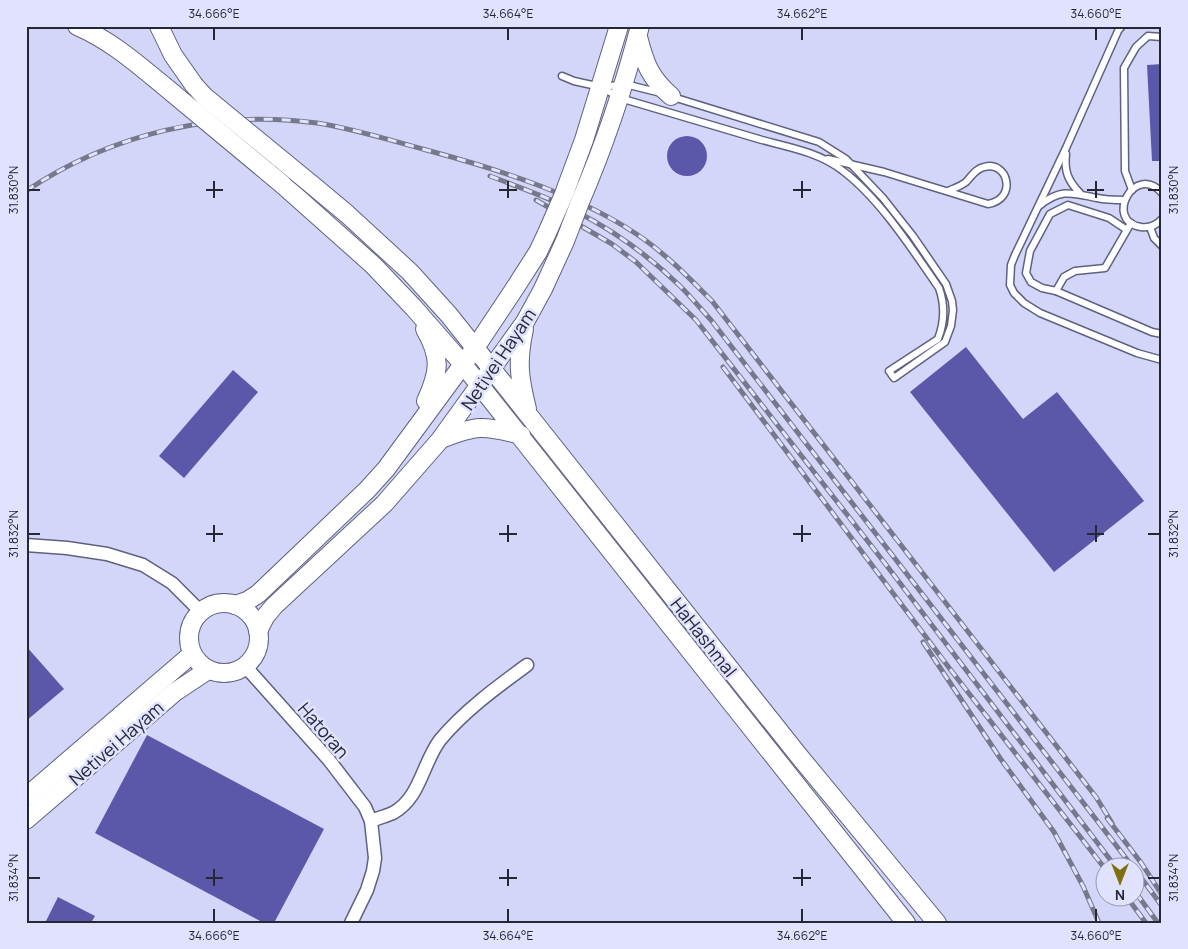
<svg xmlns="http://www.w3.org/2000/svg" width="1188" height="949" font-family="Manrope,sans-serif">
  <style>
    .built { fill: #d4d6f9; fill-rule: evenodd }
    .building { fill: #5b58aa }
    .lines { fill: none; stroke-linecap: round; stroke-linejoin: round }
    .lane-casing { stroke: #5f6180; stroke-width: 9 }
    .street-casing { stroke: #5f6180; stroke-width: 15 }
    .secondary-casing { stroke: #5f6180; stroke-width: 20 }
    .lane { stroke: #fff; stroke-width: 6 }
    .street { stroke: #fff; stroke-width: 12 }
    .secondary { stroke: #fff; stroke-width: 18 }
    .rail-casing { stroke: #77788c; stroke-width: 5 }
    .rail { stroke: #e0e2ff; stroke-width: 3; stroke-dasharray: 9; stroke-linecap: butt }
    .secondary-bridge-casing { stroke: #5f6180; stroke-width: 20; stroke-linecap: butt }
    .secondary-bridge { stroke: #fff; stroke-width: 18 }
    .ticks { fill: none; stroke: #262734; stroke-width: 2 }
    .labels { text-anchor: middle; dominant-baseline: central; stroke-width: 5; stroke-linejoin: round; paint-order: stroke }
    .street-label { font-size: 18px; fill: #262734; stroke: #e0e2ff }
    .neatline { fill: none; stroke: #262734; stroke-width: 2 }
    .ticks-label { font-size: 12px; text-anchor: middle; fill: #262734 }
  </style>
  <rect width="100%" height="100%" fill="#e0e2ff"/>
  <path class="built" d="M26 26H1162V923H26ZM1106 866H1136V896H1106Z"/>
  <g class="building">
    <path d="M1162 64V161H1152L1147 65Z"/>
    <circle cx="687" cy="156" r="20"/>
    <path d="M966 347 1023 419 1057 392 1144 501 1054 572 910 392Z"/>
    <path d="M233 370 258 392 184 478 159 456Z"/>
    <path d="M26 646 64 689 26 721Z"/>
    <path d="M147 735 324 829 274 923H264L95 833Z"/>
    <path d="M58 897 95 916 91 923H45Z"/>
  </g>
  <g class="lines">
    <g class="lane-casing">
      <g id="lane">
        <path d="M1122 26 1118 31 1066 148 1015 255 1011 265 1010 285 1014 293 1024 303 1040 313 1137 353 1162 360"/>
        <path d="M562 76 574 81 601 87 620 98C667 112 715 126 762 140 789 147 821 153 843 171 880 199 912 249 939 288 945 305 945 321 938 339L889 371 894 378 945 342 951 326 953 310 952 301 946 284 913 236 883 198 846 159 819 142 673 97"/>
        <path d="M603 87 625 84 661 93"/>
        <path d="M1066 154C1064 171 1068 181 1080 193"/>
        <path d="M828 159 884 172 988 204C1018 199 1008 160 984 167 975 169 972 176 966 182 961 186 955 188 948 191"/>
        <path d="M1132 190 1125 171 1124 68 1136 47 1148 36 1162 37"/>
        <path d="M1162 193C1135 162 1103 221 1141 227 1149 228 1156 226 1162 219"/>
        <path d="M1039 206C1061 188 1072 193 1097 198 1106 200 1116 200 1125 200"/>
        <path d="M1150 227 1154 238 1162 246"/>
        <path d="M1127 230 1109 218 1068 205 1050 214 1030 251 1026 273 1031 282 1042 288 1056 291 1064 277 1075 271 1105 268 1131 223"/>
        <path d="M1056 291 1152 332 1162 334"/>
      </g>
    </g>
    <g class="street-casing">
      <g id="street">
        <path d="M26 545 67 548 107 554 143 565 172 583 201 612"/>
        <path d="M245 666 329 760 365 807 371 821 375 858 373 871 367 890 351 923"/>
        <path d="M371 821C378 818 386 816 393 813 421 797 422 764 440 740 464 711 497 687 527 665"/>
      </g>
    </g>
    <g class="secondary-casing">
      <g id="secondary">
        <path d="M77 26C110 40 136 63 163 85"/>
        <path d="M159 26 173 55 194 85"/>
        <path d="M638 37C645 64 650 78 671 96"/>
        <path d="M282 184 373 265 414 308 462 363 906 923"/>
        <path d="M311 184 347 214 410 272 449 315 799 756 937 923"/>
        <path d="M564 194 584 140 619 26"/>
        <path d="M580 202C605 144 624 87 640 26"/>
        <path d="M425 329C441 357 440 371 426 401"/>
        <path d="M524 329C517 362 519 377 527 409"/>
        <path d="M441 439C476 425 484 425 521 435"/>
        <circle cx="224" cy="638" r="35"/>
        <path d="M235 605 247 601 258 594 367 490 386 469 475 348 513 291 538 252 547 233"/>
        <path d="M258 631 265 617 274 606 384 504 440 440 525 322 543 289 565 241"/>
        <path d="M26 797 192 654"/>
        <path d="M26 820 175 692 208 670"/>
      </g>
    </g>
    <use href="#lane" class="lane"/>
    <use href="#street" class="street"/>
    <use href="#secondary" class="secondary"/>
    <g class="rail-casing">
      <g id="rail">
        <path d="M490 176C518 187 548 197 575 211 613 230 649 256 680 286 691 297 701 309 711 320L1132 866"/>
        <path d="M26 191C111 134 215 109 317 123 355 129 393 141 430 151 501 170 585 197 645 240 670 258 691 280 712 301L1096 797 1112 823"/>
        <path d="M536 200 612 244 636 262 696 320 887 566 1115 866"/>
        <path d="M723 367 950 669 1106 870"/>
        <path d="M923 642 1000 758 1054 832 1083 886 1099 923"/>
        <path d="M1107 818 1142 864 1162 895"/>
        <path d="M1136 871 1162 906"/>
        <path d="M1136 893 1158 923"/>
        <path d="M1126 896 1146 923"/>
      </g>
    </g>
    <use href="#rail" class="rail"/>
    <g class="secondary-bridge-casing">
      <g id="secondary-bridge">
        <path d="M163 85 282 184"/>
        <path d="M194 85 205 97 311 184"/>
        <path d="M547 233 564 194"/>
        <path d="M565 241 580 202"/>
      </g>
    </g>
    <use href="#secondary-bridge" class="secondary-bridge"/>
  </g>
  <path class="ticks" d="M214 28V40M508 28V40M802 28V40M1096 28V40M214 181V198M508 181V198M802 181V198M1096 181V198M28 190H40M206 190H223M499 190H517M793 190H811M1087 190H1104M1148 190H1160M214 525V542M508 525V542M802 525V542M1096 525V542M28 534H40M206 534H223M499 534H517M793 534H811M1087 534H1104M1148 534H1160M214 869V886M508 869V886M802 869V886M28 878H40M206 878H223M499 878H517M793 878H811M1148 878H1160M214 909V922M508 909V922M802 909V922M1096 909V922"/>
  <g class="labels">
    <g class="street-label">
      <text transform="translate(498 359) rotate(-56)">Netivei Hayam</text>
      <text transform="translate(704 637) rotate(52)">HaHashmal</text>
      <text transform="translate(324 730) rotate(49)">Hatoran</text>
      <text transform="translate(116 743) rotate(-41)">Netivei Hayam</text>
    </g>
  </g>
  <rect width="1188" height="949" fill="none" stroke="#e0e2ff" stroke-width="55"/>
  <g transform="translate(1120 882) rotate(180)"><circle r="24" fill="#e0e2ff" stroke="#9697ae"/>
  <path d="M0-4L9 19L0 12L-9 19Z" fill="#806f0e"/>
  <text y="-8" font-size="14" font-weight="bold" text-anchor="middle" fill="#262734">N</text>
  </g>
  <rect x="28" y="28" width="1132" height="894" class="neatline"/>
  <g class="ticks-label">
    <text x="214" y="18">34.666°E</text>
    <text x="508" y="18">34.664°E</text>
    <text x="802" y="18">34.662°E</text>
    <text x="1096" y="18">34.660°E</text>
    <text transform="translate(1174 190) rotate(-90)" y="4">31.830°N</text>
    <text transform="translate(14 190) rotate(-90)" y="4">31.830°N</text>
    <text transform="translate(1174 534) rotate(-90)" y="4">31.832°N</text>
    <text transform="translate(14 534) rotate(-90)" y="4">31.832°N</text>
    <text transform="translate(1174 878) rotate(-90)" y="4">31.834°N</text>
    <text transform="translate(14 878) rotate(-90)" y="4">31.834°N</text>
    <text x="214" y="940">34.666°E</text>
    <text x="508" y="940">34.664°E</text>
    <text x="802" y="940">34.662°E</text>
    <text x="1096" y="940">34.660°E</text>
  </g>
</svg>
